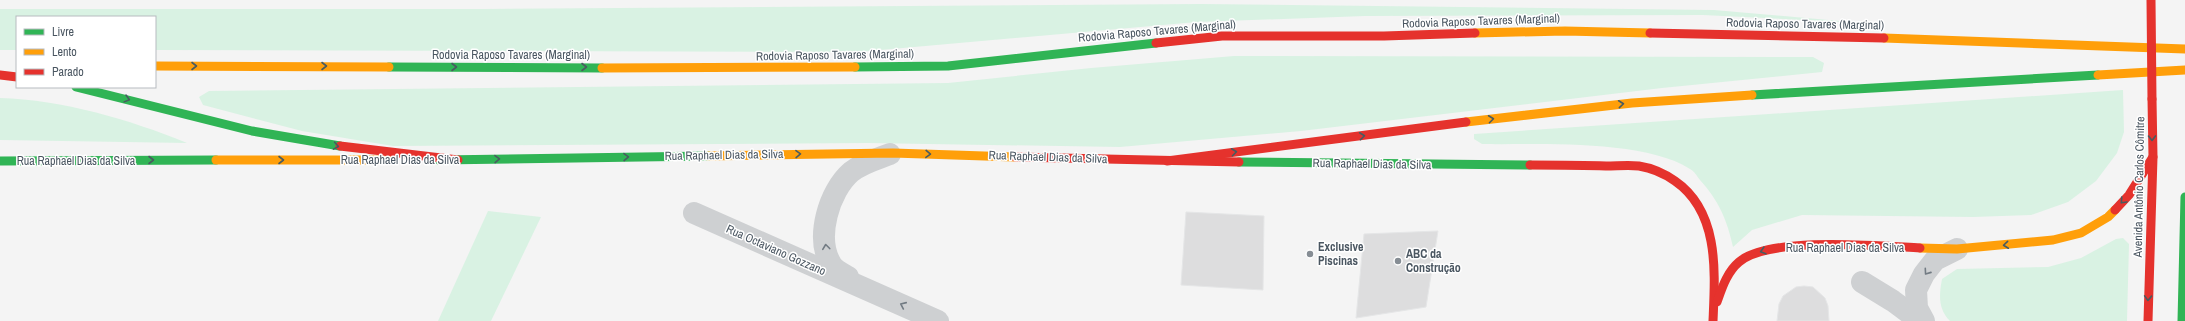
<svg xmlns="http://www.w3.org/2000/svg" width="2185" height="321" font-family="'Archivo Narrow',sans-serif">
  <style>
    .green { fill: #d9f2e3 }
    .building { fill: #ddddde; stroke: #e5e6e7 }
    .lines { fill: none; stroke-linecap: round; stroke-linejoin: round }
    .street { stroke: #ced0d2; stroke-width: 22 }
    .fast { stroke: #30b455; stroke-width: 9 }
    .slow { stroke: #ff9f0a; stroke-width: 9 }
    .jam { stroke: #e5322d; stroke-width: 9 }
    .jam-bridge { stroke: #e5322d; stroke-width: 9 }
    .oneway { stroke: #495b60 }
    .oneway2 { stroke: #727b83 }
    .poi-dot { fill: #868d94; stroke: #fff; stroke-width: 1.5 }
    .labels { text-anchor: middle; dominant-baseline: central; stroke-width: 3; stroke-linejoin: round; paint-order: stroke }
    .street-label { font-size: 12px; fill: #4a5661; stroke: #fff }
    .poi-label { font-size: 12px; font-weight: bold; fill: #4a5661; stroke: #fff; text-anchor: start }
  </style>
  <rect width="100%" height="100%" fill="#f4f4f4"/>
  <g class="green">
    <path d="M1201 4 1714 10 1862 23 1703 15 1365 16 1197 22 858 52 155 50V17H17V50H0V9H483Z"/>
    <path d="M1234 56 1813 57 1824 63 1822 72 1662 88 1301 131 1120 147 868 143 393 146 302 131 203 105 199 97 209 91 948 83 1091 68Z"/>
    <path d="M2123 90 2124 132 2117 153 2096 181 2068 202 2031 215 1973 217 1802 215 1752 230 1733 247C1727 220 1719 201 1700 180 1697 176 1694 171 1690 169 1643 139 1538 145 1482 144L1474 139V134Z"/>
    <path d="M0 98C63 100 128 119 187 143L0 140Z"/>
    <path d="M488 211 541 217 491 321H438Z"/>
    <path d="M2123 238 2129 244 2127 321H1950C1938 309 1939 295 1942 279L1957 269 2048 267 2081 258 2116 239Z"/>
  </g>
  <g class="building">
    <path d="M1186 212 1264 216 1263 290 1181 285Z"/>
    <path d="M1438 231 1426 307 1356 318 1364 234Z"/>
    <path d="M1804 286 1813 287 1825 298 1828 306 1829 321H1777L1779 304 1783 296 1796 287Z"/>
  </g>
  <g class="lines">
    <g class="street">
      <path d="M694 213 938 321"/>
      <path d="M848 277C843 274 834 270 831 264 815 238 829 191 851 172 862 163 877 159 890 154"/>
      <path d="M1862 282 1893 301 1920 321"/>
      <path d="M1924 321 1917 308 1916 290 1924 274 1935 260 1957 249"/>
    </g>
    <g class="fast">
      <path d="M389 67 602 68"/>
      <path d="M855 67 948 66 1156 43"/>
      <path d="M76 87 252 131 340 146"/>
      <path d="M1752 95 2098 75"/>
      <path d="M439 160 708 156"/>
      <path d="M0 161 216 160"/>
      <path d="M1239 162 1530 165"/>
      <path d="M2182 321 2185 197"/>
    </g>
    <g class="slow">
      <path d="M1475 33 1565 31 1650 33"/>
      <path d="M1884 38 2185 49"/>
      <path d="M155 66 389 67"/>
      <path d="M602 68 855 67"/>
      <path d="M2098 75 2185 70"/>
      <path d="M1466 122 1632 103 1752 95"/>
      <path d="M708 156 893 153 1015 157"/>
      <path d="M216 160H389"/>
      <path d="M1920 248 1957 249 2053 240 2081 233 2108 217 2115 210"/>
    </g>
    <g class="jam">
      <path d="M1650 33 1884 38"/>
      <path d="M1156 43 1222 36H1384L1475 33"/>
      <path d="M0 75 17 77"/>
      <path d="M340 146 458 160"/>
      <path d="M1015 157 1239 162"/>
      <path d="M1167 161 1466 122"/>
      <path d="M1530 165C1555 165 1581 165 1606 166 1617 166 1629 165 1639 166 1652 168 1665 174 1675 181 1720 212 1715 273 1713 321"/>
      <path d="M2115 210 2129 195 2153 157"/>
      <path d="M1717 302C1722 288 1727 272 1739 262 1769 236 1879 246 1920 248"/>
      <path d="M2148 321 2153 157 2152 99"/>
    </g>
    <path class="jam-bridge" d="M2151 0 2152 99"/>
  </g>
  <defs><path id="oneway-chevron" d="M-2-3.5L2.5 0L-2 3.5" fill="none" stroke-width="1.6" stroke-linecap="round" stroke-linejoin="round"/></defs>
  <g class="oneway">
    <use href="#oneway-chevron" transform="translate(194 66)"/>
    <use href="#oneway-chevron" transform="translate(324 66)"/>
    <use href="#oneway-chevron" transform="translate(454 67)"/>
    <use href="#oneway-chevron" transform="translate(584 67)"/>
    <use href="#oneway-chevron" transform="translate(127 99) rotate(15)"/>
    <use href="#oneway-chevron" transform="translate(1621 104) rotate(-6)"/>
    <use href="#oneway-chevron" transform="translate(1491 119) rotate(-7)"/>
    <use href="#oneway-chevron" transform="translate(1362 136) rotate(-7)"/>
    <use href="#oneway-chevron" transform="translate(2152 138) rotate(89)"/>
    <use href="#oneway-chevron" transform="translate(336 146) rotate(10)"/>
    <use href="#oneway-chevron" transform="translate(1234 152) rotate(-7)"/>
    <use href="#oneway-chevron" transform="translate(798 154) rotate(-1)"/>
    <use href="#oneway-chevron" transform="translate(928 154) rotate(2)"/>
    <use href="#oneway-chevron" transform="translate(626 157) rotate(-1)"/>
    <use href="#oneway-chevron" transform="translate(497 159) rotate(-1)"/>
    <use href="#oneway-chevron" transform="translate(151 160)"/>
    <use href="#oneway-chevron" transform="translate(281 160)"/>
    <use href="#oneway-chevron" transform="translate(2123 201) rotate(133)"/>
    <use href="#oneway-chevron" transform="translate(2006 245) rotate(174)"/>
    <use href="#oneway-chevron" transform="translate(1763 251) rotate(164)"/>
    <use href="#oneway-chevron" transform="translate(2148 298) rotate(92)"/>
  </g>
  <g class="oneway2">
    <use href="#oneway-chevron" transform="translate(826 247) rotate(-97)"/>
    <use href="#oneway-chevron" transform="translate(1927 272) rotate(125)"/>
    <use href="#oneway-chevron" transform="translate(903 305) rotate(-156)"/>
  </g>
  <g class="poi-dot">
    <circle cx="1310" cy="254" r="4"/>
    <circle cx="1398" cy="261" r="4"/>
  </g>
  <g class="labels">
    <g class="street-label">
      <text transform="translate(1481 21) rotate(-2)">Rodovia Raposo Tavares (Marginal)</text>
      <text transform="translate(1805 24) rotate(1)">Rodovia Raposo Tavares (Marginal)</text>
      <text transform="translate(1157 31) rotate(-5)">Rodovia Raposo Tavares (Marginal)</text>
      <text x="511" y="55">Rodovia Raposo Tavares (Marginal)</text>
      <text transform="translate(835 55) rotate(-1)">Rodovia Raposo Tavares (Marginal)</text>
      <text transform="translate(724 155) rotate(-1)">Rua Raphael Dias da Silva</text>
      <text transform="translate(1048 157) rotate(2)">Rua Raphael Dias da Silva</text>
      <text x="400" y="160">Rua Raphael Dias da Silva</text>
      <text x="76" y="161">Rua Raphael Dias da Silva</text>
      <text transform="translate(1372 164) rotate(1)">Rua Raphael Dias da Silva</text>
      <text transform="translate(2139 187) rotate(-89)">Avenida Antônio Carlos Cômitre</text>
      <text x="1845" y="248">Rua Raphael Dias da Silva</text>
      <text transform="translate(776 250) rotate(24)">Rua Octaviano Gozzano</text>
    </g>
    <g class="poi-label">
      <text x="1318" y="247">Exclusive<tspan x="1318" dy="14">Piscinas</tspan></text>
      <text x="1406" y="254">ABC da<tspan x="1406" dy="14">Construção</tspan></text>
    </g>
  </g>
  <rect x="16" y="16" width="140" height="72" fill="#ffffff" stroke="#b7bbc0"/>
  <rect x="24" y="29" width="20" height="6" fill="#30b455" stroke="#b7bbc0"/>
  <text x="52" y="36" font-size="12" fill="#4a5661">Livre</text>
  <rect x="24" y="49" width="20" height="6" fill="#ff9f0a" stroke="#b7bbc0"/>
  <text x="52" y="56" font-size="12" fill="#4a5661">Lento</text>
  <rect x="24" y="69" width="20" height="6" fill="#e5322d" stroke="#b7bbc0"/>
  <text x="52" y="76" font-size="12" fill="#4a5661">Parado</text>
</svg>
